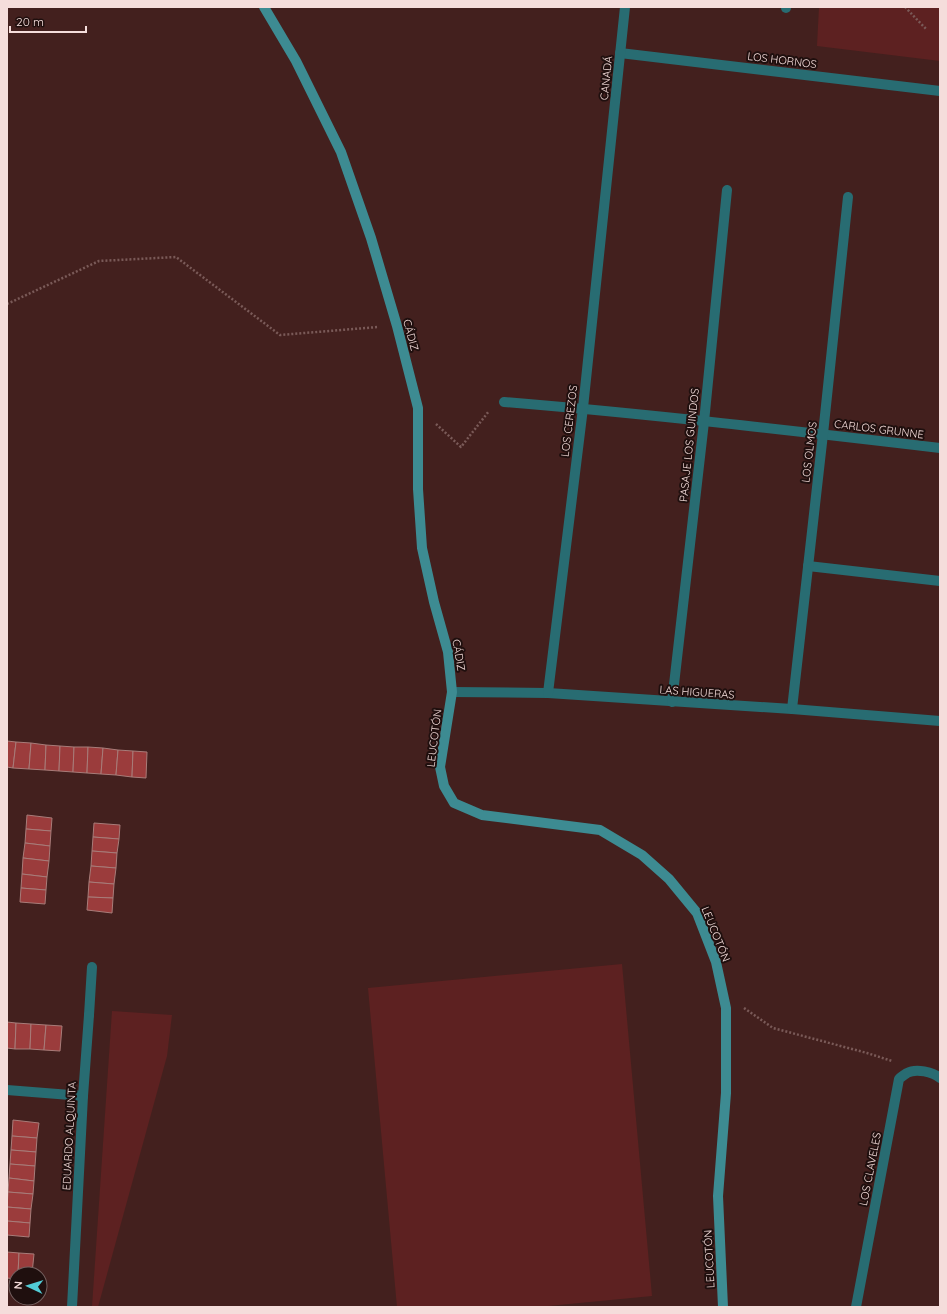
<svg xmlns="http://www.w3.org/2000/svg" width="947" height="1314" font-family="Quicksand,sans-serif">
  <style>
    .green { fill: #5d2121 }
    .building { fill: #9b3c3c; stroke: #a87c79 }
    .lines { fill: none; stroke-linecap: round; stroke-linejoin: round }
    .path { stroke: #7a5a58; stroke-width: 2.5; stroke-dasharray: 2 2; stroke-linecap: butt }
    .lane { stroke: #286c72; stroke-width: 10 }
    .street { stroke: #286c72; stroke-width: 10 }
    .secondary { stroke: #3d8b92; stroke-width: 10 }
    .labels { text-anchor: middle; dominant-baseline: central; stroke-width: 4; stroke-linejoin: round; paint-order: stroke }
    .street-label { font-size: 11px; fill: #f5dddb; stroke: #1f0f0e }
  </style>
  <rect width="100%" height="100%" fill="#43201e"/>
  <g class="green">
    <path d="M819 7H940V61L817 46Z"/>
    <path d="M622 964 652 1296 538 1307H397L368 988Z"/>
    <path d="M112 1011 172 1015 167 1056 98 1307H92Z"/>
  </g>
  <g class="building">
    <path d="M7 741 16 742 13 768 7 767Z"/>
    <path d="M16 742 31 743 29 769 13 768Z"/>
    <path d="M31 743 46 745 45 770 29 769Z"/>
    <path d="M46 745 60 746 59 771 45 770Z"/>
    <path d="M60 746 74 747 73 772 59 771Z"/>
    <path d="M74 747H88L87 773 73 772Z"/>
    <path d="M88 747 103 748 101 774 87 773Z"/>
    <path d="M103 748 118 750 116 775 101 774Z"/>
    <path d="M118 750 133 751 132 777 116 775Z"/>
    <path d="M133 751 147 752 146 778 132 777Z"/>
    <path d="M27 815 52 818 51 831 26 829Z"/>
    <path d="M94 823 120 825 119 839 93 837Z"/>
    <path d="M26 829 51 831 50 846 25 843Z"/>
    <path d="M93 837 119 839 117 853 92 851Z"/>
    <path d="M25 843 50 846 49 861 23 858Z"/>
    <path d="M92 851 117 853 116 868 91 866Z"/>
    <path d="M23 858 49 861 47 877 22 874Z"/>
    <path d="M91 866 116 868 114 884 89 882Z"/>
    <path d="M22 874 47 877 46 890 21 888Z"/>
    <path d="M89 882 114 884 113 898 88 897Z"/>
    <path d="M21 888 46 890 45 904 20 902Z"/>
    <path d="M88 897 113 898 112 913 87 910Z"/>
    <path d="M7 1022 16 1023 15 1049 7 1048Z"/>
    <path d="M16 1023 31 1024 30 1049H15Z"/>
    <path d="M31 1024 46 1025 44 1050 30 1049Z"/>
    <path d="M46 1025 62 1026 60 1051 44 1050Z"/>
    <path d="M13 1120 39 1123 37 1138 12 1136Z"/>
    <path d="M12 1136 37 1138 36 1152 11 1150Z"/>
    <path d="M11 1150 36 1152 35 1166 10 1164Z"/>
    <path d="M10 1164 35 1166 34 1181 9 1178Z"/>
    <path d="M9 1178 34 1181 33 1194 8 1192Z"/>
    <path d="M8 1192 33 1194 31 1209 7 1207Z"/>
    <path d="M7 1207 31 1209 30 1223 7 1221Z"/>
    <path d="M7 1221 30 1223 29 1237 7 1235Z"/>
    <path d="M7 1252 19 1253 18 1274H16V1279L7 1278Z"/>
    <path d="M19 1253 34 1254 32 1274H18Z"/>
  </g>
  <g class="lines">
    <g class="path">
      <path d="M905 7 927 30"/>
      <path d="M7 304 99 261 176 257 280 335 378 327"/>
      <path d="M436 424 461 447 489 411"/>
      <path d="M744 1008 773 1028 867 1053 892 1061"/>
    </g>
    <path class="lane" d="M89 1015 92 967"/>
    <g class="street">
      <path d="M786 8V7"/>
      <path d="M620 53 940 91"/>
      <path d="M504 402C650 414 795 431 940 448"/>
      <path d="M808 566 940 581"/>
      <path d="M452 692 548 693 792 709 940 721"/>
      <path d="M548 693 583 408 625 7"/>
      <path d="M672 702 704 422 727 190"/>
      <path d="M792 709 823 434 848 197"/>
      <path d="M7 1090 83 1096"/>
      <path d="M72 1307 83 1096 89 1015"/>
      <path d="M856 1307 899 1079C901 1077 904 1075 907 1073 916 1068 933 1072 940 1078"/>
    </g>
    <path class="secondary" d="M264 7 296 61 341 152 371 238 397 326 418 408V489L422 548 434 602 448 652 452 692 440 767 444 786 454 803 482 815 600 830 642 855 669 879 697 913 716 962 726 1008V1093L718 1196 723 1307"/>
  </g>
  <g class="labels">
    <g class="street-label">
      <text transform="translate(782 60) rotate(7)">LOS HORNOS</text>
      <text transform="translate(606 78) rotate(-84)">CANADÁ</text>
      <text transform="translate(411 335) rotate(75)">CÁDIZ</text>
      <text transform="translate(569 421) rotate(-83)">LOS CEREZOS</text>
      <text transform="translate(879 429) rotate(7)">CARLOS GRUNNE</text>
      <text transform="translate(689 445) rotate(-84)">PASAJE LOS GUINDOS</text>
      <text transform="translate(809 452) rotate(-83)">LOS OLMOS</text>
      <text transform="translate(459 655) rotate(80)">CÁDIZ</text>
      <text transform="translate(697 692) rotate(4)">LAS HIGUERAS</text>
      <text transform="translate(434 738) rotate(-83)">LEUCOTÓN</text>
      <text transform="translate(716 934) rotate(68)">LEUCOTÓN</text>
      <text transform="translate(69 1136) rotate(-87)">EDUARDO ALQUINTA</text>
      <text transform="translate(870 1169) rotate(-79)">LOS CLAVELES</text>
      <text transform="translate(709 1259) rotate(-93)">LEUCOTÓN</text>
    </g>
  </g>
  <rect width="947" height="1314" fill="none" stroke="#f5dddb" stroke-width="16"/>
  <g transform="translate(28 1286) rotate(274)"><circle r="19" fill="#1f0f0e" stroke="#756160"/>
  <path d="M0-3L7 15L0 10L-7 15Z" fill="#52ccd6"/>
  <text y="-6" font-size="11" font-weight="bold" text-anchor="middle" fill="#f5dddb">N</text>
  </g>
  <path d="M10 26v6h76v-6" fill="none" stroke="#f5dddb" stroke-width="2"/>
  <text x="16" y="26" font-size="12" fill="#f5dddb" stroke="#1f0f0e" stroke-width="3" paint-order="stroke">20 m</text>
</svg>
